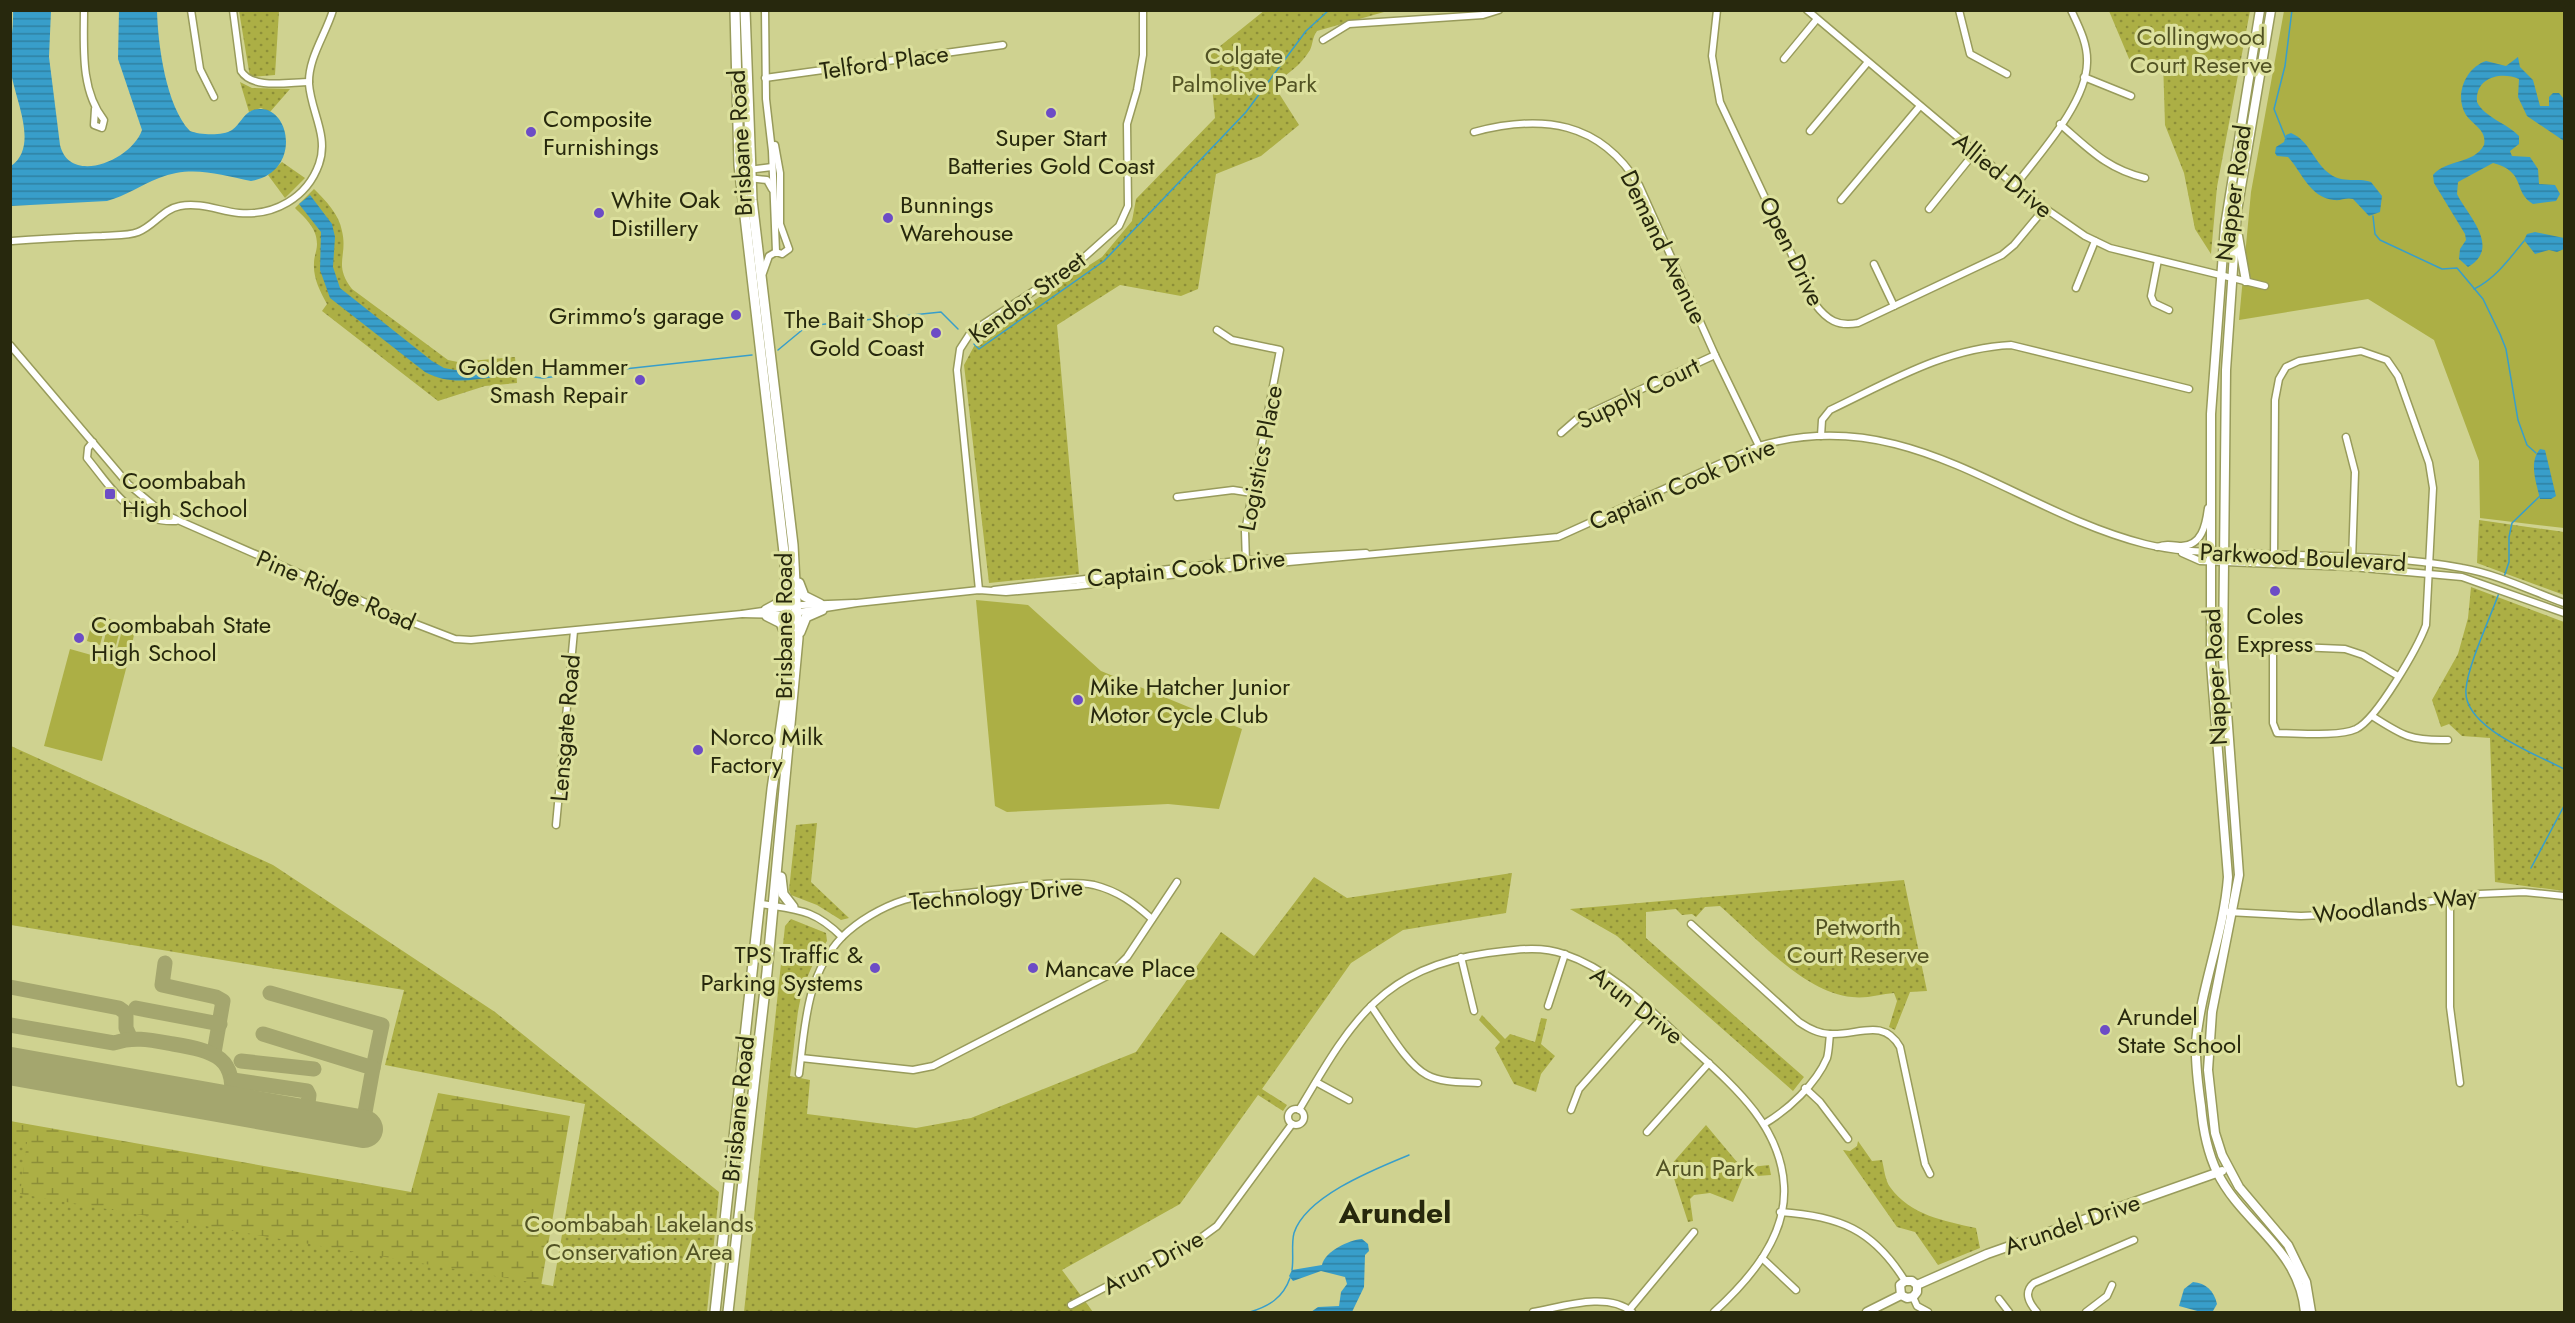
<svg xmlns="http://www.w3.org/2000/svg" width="2575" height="1323" font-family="Jost,sans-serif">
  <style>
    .grass { fill: #acaf45 }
    .wetland { fill: url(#wetland-marsh) }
    .park { fill: url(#park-dots) }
    .water { fill: url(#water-rules) }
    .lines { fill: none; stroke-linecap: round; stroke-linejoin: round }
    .stream { stroke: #389eca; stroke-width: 1.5 }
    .taxiway { stroke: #a4a66e; stroke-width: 15 }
    .runway { stroke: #a4a66e; stroke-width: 38 }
    .minor-casing { stroke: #989b5b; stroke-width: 9 }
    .major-casing { stroke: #989b5b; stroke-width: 11 }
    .highway-casing { stroke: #989b5b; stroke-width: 12 }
    .minor { stroke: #fff; stroke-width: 6 }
    .major { stroke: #fff; stroke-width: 8 }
    .highway { stroke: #fff; stroke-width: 9 }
    .poi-dot { fill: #6c4cc6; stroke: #dce09d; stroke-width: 2 }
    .labels { text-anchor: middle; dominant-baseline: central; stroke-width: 6; stroke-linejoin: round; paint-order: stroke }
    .park-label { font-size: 24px; fill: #525324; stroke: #dce09d }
    .street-label { font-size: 24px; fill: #27280d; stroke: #dce09d }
    .poi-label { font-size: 24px; fill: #27280d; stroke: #dce09d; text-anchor: start }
    .district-label { font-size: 30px; font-weight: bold; fill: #27280d; stroke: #dce09d }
  </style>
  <defs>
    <pattern id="wetland-marsh" width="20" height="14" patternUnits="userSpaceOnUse" patternTransform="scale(1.5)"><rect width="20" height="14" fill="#acaf45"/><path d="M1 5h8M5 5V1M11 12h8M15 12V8" fill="none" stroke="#8c8e38"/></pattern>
    <pattern id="park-dots" width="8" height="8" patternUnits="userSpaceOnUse" patternTransform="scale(1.5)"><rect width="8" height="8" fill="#acaf45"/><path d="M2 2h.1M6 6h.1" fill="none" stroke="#8c8e38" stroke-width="1.8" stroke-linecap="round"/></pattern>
    <pattern id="water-rules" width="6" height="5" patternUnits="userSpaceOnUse" patternTransform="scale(1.5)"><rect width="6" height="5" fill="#389eca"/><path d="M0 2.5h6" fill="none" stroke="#2f81a2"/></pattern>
  </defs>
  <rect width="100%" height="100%" fill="#cfd290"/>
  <g class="grass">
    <path d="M2284 11H2564V528L2480 518 2479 461 2434 340 2368 299 2239 320 2251 192Z"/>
    <path d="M976 600 1028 605 1101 671 1242 729 1219 809 1168 804 1007 812 995 806Z"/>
    <path d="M94 615 107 618 100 645 87 641Z"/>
    <path d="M109 619 122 622 115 649 103 645Z"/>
    <path d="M124 623 136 626 130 653 117 649Z"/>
    <path d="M70 649 127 665 102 761 44 746Z"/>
  </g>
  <path class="wetland" d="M438 1093 570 1116 538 1304 533 1312H11L10 1121 411 1192Z"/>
  <g class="park">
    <path d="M1265 10 1384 12 1317 31C1312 38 1313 44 1310 50 1300 66 1288 74 1273 84L1299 125 1261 156 1216 174 1198 289 1181 296 1120 285 1057 325 1079 574 989 583 964 365 980 335 1102 257 1132 221 1136 199 1215 118 1209 55Z"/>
    <path d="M239 11H279L275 75 250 77Z"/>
    <path d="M2109 11H2250L2217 187 2211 254 2195 229 2184 173 2165 125 2163 60 2130 61Z"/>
    <path d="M240 82 252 88 290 89 270 112 261 108 249 112Z"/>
    <path d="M282 162 305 178 285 198 268 175Z"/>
    <path d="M314 189C326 201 339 214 342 231 348 256 333 265 352 289L448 360 458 362 515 357 517 383 485 386 438 401 322 311 327 304C320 291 313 278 314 263 314 257 317 250 317 244 317 228 305 218 295 208Z"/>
    <path d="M2479 520 2564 532V595L2477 563Z"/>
    <path d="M2471 587 2564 622V891L2495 882 2490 738 2462 736 2449 724 2441 727 2432 700 2458 654 2468 618Z"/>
    <path d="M11 746 273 865 495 1012 719 1192 707 1312H11V1139L27 1142 20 1194 553 1286 585 1104 385 1065 404 990 11 925Z"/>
    <path d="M817 823 811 882 849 918 841 920 817 905 791 895 789 890 796 825Z"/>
    <path d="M1512 873 1506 913 1403 930 1351 963 1262 1089 1287 1105 1283 1111 1258 1095 1180 1204 1062 1270 1093 1312H744L785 926 791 919 826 933 827 941C793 991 799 1019 790 1076L810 1080 807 1114 916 1128 971 1118 1136 1052 1221 932 1254 956 1314 877 1347 898Z"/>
    <path d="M1904 880 1927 991 1910 992 1895 1030 1889 1027 1897 1001 1894 993C1881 994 1866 999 1852 997 1803 992 1756 937 1720 906L1705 907 1696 917 1692 914 1682 915 1676 909 1646 912V938L1804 1077 1793 1091 1617 936 1570 909Z"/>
    <path d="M1482 1015 1505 1039 1510 1034 1535 1042 1541 1018 1547 1019 1541 1044 1555 1056 1541 1074 1536 1092 1514 1084 1495 1048 1500 1042 1479 1020Z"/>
    <path d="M1706 1125 1742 1168 1769 1165 1771 1175 1743 1177 1733 1202 1710 1193 1694 1195 1690 1199 1693 1221 1688 1222 1670 1166Z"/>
    <path d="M1858 1141 1872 1161 1882 1160C1884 1168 1885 1180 1890 1187 1910 1215 1944 1221 1976 1228L1980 1248 1938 1265 1915 1232 1897 1227 1843 1150 1850 1151 1857 1146Z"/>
  </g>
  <g class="water">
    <path d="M13 11H51L49 57 60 145C70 186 132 160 142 130L118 59 119 10 157 11C158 45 166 106 190 131 200 135 223 136 232 130 242 123 245 108 261 109 292 110 300 173 251 181 219 174 190 165 159 178 141 185 126 196 107 201L11 206V166C40 146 14 98 11 71 8 50 14 31 13 11Z"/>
    <path d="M2518 57 2520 67 2533 80 2540 106H2549V97L2553 93H2559L2563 98 2564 141 2527 116 2518 97 2519 79C2500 71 2475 78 2477 102 2485 118 2507 123 2519 136V144L2510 151 2512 156 2530 157 2538 169 2539 184 2555 185 2560 194 2556 201 2533 204C2512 191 2527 172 2493 163L2458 182 2457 194C2467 215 2502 247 2468 267L2459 259 2460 249 2466 240 2465 234 2434 183 2433 175C2446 159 2473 165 2484 145 2487 130 2474 126 2466 115 2454 96 2465 68 2486 61L2506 66Z"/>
    <path d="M2291 133C2310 141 2314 163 2330 174 2343 184 2358 177 2371 182L2382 196 2380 212 2369 216 2353 199C2346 197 2341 201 2334 200 2309 197 2302 172 2288 157L2277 156 2275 153 2276 147 2284 142 2286 135Z"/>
    <path d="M310 195 332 224 335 237 333 267 340 288 432 361 444 368 455 370 494 366 496 377C470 380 449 385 425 372L330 298 320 270 321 232 299 204Z"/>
    <path d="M2535 232 2564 238V249L2557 252 2549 250 2535 254 2524 240 2527 234Z"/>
    <path d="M2540 449 2545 450 2556 496 2551 499H2540C2537 484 2528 463 2540 449Z"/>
    <path d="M1362 1239 1368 1244 1369 1251 1365 1255 1364 1287 1352 1312H1311L1318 1307 1339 1306 1341 1292 1347 1284 1345 1277 1321 1271 1293 1281 1289 1276 1292 1270 1322 1265C1325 1251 1349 1240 1362 1239Z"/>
    <path d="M2193 1282C2206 1283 2214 1291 2217 1304L2213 1311 2201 1312 2179 1306 2184 1289Z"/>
  </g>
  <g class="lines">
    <g class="stream">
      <path d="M2286 139 2274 109 2285 66 2292 10"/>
      <path d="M2373 216 2375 234 2380 240 2442 269 2457 268 2483 299 2500 334 2506 349 2518 420 2527 445 2536 453"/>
      <path d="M2474 289C2495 279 2510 258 2524 241"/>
      <path d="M974 344 979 349 1104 261 1246 112 1306 31 1329 10"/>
      <path d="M778 350 807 326 941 312 958 329"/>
      <path d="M495 372 542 378 752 355"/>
      <path d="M2504 577 2509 562V537L2512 523 2540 496"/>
      <path d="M2499 593C2490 618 2468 665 2466 689 2462 727 2536 754 2564 769"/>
      <path d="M2531 868 2564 806"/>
      <path d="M1292 1270C1294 1258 1291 1244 1294 1233 1306 1196 1375 1169 1409 1155"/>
      <path d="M1250 1312C1269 1306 1283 1298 1290 1278"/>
    </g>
    <g class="taxiway">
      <path d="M165 963 162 985 216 997 223 1001 214 1053"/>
      <path d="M10 987 119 1008 126 1013V1028L130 1037"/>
      <path d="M270 993 382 1025 373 1068"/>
      <path d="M136 1008 220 1024"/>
      <path d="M10 1025 114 1043C134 1036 151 1040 173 1044 214 1051 239 1057 230 1105"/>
      <path d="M263 1034 373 1068 362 1129"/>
      <path d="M241 1061 314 1069"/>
      <path d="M233 1080 307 1091 309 1095 306 1119"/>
    </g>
    <path class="runway" d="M10 1066 364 1129"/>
    <g class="minor-casing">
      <g id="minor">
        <path d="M84 10C84 46 80 90 104 120L102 128 94 125 95 109"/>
        <path d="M191 10 200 69 214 97"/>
        <path d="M233 10 241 71C253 90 289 82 309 82"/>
        <path d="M765 10 766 99 772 151 776 252"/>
        <path d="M1717 10 1712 56 1720 102 1815 304C1827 320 1838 327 1858 323L2002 255 2014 245 2044 209"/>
        <path d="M1807 10 2030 198 2085 236 2110 248 2265 286"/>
        <path d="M1959 10 1970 54 2007 74"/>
        <path d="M1323 40 1349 24 1483 15 1499 10"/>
        <path d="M1784 59 1817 19"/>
        <path d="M2084 77 2131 96"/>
        <path d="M765 78 1003 45"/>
        <path d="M2060 124C2089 149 2107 169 2145 178"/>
        <path d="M1810 131 1868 62"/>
        <path d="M1474 132C1542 114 1600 121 1639 185L1715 355 1759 446"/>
        <path d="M740 171 772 167"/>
        <path d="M748 178 767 180 772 189"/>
        <path d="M2015 186C2039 154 2086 104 2087 63 2088 44 2079 27 2071 10"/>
        <path d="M1841 200 1920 106"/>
        <path d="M1929 209 1975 152"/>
        <path d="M10 241C41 239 71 237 102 236 113 235 128 236 138 232 154 226 163 209 180 206 200 202 220 211 239 213 274 216 307 198 319 164 329 136 311 112 309 84 308 58 326 34 333 10"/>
        <path d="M2158 260 2151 296 2154 303 2169 310"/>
        <path d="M1874 264 1894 306"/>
        <path d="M763 273 769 256 776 252 782 254 789 249 780 224V173L775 145"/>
        <path d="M2076 288 2095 241"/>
        <path d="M1217 330 1232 340 1280 350 1245 531 1246 563"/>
        <path d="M10 345 128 484 164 514 403 619 455 639 471 640 742 614 802 605 854 603"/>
        <path d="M1561 433 1577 419 1715 355"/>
        <path d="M1821 436 1822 420 1830 410C1889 382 1945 348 2011 345L2189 389"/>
        <path d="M2346 437 2355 472 2352 561"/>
        <path d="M93 442 88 448 87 458C113 490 131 523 176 521"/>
        <path d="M1177 497 1233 490 1252 493"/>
        <path d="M2157 547C2166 544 2171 545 2180 546 2202 547 2206 524 2208 508"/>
        <path d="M2182 553 2200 561 2352 567 2462 577 2564 613"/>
        <path d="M2274 564 2275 400 2279 379 2286 367 2299 361 2361 351 2387 360 2398 376 2429 463 2433 488 2426 625C2418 647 2377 719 2356 729 2338 737 2298 733 2277 733L2273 723V654L2276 646 2345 649 2363 655 2398 676"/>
        <path d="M979 590 957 370 960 349 971 332 1081 260 1119 226 1128 206 1127 124 1137 90 1143 55V10"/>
        <path d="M994 590 1245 560 1366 553"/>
        <path d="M742 614 781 615 857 603 979 590 1006 592 1077 586 1246 566 1558 537 1759 446C1909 402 2011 510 2145 544 2177 552 2208 552 2240 553 2313 557 2390 554 2462 568 2497 574 2531 591 2564 603"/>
        <path d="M2372 716C2403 736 2411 741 2448 740"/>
        <path d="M556 825 574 631"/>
        <path d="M2450 898V1007L2460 1083"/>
        <path d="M761 904C798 910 814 909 842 937"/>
        <path d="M2228 912 2301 916 2344 914 2479 894 2524 892 2564 896"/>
        <path d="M1691 924 1799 1022C1808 1028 1818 1034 1830 1034 1857 1036 1883 1017 1900 1047L1925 1164 1930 1174"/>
        <path d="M1461 957 1474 1011"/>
        <path d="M1371 1006C1385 1025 1406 1064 1427 1075 1442 1083 1462 1082 1478 1083"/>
        <path d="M1548 1006 1565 954"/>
        <path d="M801 1058 913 1070 933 1066 1109 975 1127 957 1177 882"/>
        <path d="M799 1074C805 1026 806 975 842 937 858 921 882 907 904 900 920 895 941 896 958 894 994 891 1061 878 1094 885 1118 891 1134 903 1152 919"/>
        <path d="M1316 1082 1349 1100"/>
        <path d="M1805 1088 1820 1102 1848 1139"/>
        <circle cx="1296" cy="1117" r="8"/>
        <path d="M1299 1110C1350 1024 1380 968 1488 953 1514 950 1539 945 1564 954 1615 971 1655 1015 1694 1050 1735 1087 1781 1127 1784 1186 1787 1237 1749 1280 1714 1312"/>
        <path d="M1571 1110 1579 1089 1649 1010"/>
        <path d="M1764 1124C1788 1110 1816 1084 1827 1058 1829 1051 1829 1042 1830 1034"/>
        <path d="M1647 1132 1709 1063"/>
        <path d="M1780 1212C1839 1216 1873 1229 1905 1281"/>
        <path d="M1762 1258 1796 1290"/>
        <path d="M1913 1297 1917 1306 1928 1312"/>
        <path d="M1999 1299 2009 1312"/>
        <path d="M1071 1305 1202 1237 1217 1226 1292 1124"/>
        <path d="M1629 1310 1694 1232"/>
        <path d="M1533 1312C1562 1307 1607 1291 1632 1312"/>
        <path d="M2037 1312C2029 1303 2023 1292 2034 1283L2134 1240"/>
        <path d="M2086 1312 2107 1296 2112 1285"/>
      </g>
    </g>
    <g class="major-casing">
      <g id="major">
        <path d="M2260 10 2225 226 2211 414V664L2228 877C2224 933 2201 986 2196 1042 2195 1064 2198 1085 2201 1106 2203 1129 2207 1151 2217 1172 2243 1225 2299 1247 2305 1312"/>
        <path d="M2271 10 2237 211 2226 370 2223 658 2239 875 2212 1012 2208 1070 2215 1133 2222 1155 2239 1187 2288 1245 2306 1282 2311 1312"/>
        <path d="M2238 236 2246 281"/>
        <path d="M1917 1285 1987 1254 2222 1171"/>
        <path d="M1901 1295 1900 1285 1905 1281H1912L1917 1285"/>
        <path d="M1901 1295 1907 1298 1913 1297 1917 1292V1285"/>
        <path d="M1867 1312 1901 1295"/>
      </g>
    </g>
    <g class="highway-casing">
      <g id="highway">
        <path d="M799 583 804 596 820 604"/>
        <path d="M766 610 779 603 786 593"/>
        <path d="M767 616 781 623 786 636"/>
        <path d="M800 632 806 617 822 610"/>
        <path d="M781 877 783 894 793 907"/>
        <path d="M715 1312 772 789 785 699 788 641 785 561 739 165 735 10"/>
        <path d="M728 1312 767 972 798 638 793 545 752 200 745 10"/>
      </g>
    </g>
    <use href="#minor" class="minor"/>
    <use href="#major" class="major"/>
    <use href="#highway" class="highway"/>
  </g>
  <g class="poi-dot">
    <circle cx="1051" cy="113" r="6"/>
    <circle cx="531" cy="132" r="6"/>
    <circle cx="599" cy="213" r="6"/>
    <circle cx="888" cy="218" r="6"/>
    <circle cx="736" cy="315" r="6"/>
    <circle cx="936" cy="333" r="6"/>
    <circle cx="640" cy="380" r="6"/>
    <rect x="104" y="488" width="12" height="12" rx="3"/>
    <circle cx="2275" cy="591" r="6"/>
    <circle cx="79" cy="638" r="6"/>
    <circle cx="1078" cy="700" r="6"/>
    <circle cx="698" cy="750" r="6"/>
    <circle cx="875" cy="968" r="6"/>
    <circle cx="1033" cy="968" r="6"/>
    <circle cx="2105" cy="1030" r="6"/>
  </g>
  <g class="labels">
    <g class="park-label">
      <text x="2201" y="36">Collingwood<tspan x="2201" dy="28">Court Reserve</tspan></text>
      <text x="1244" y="55">Colgate<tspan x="1244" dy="28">Palmolive Park</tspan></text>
      <text x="1858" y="926">Petworth<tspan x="1858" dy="28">Court Reserve</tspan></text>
      <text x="1705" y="1167">Arun Park</text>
      <text x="639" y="1223">Coombabah Lakelands<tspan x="639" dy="28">Conservation Area</tspan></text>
    </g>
    <g class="street-label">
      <text transform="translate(884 62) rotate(-8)">Telford Place</text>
      <text transform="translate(740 143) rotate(-93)">Brisbane Road</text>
      <text transform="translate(2003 175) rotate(39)">Allied Drive</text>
      <text transform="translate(2233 193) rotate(-82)">Napper Road</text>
      <text transform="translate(1664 247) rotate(64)">Demand Avenue</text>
      <text transform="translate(1792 251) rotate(64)">Open Drive</text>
      <text transform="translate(1027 297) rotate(-36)">Kendor Street</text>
      <text transform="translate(1638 393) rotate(-26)">Supply Court</text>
      <text transform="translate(1260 458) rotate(-79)">Logistics Place</text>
      <text transform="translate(1682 484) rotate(-23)">Captain Cook Drive</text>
      <text transform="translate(2303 557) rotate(3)">Parkwood Boulevard</text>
      <text transform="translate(1186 568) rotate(-6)">Captain Cook Drive</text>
      <text transform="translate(336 590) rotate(23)">Pine Ridge Road</text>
      <text transform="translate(783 626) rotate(-90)">Brisbane Road</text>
      <text transform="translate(2215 677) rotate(-93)">Napper Road</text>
      <text transform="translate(565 728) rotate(-85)">Lensgate Road</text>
      <text transform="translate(996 894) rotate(-5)">Technology Drive</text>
      <text transform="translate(2395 905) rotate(-7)">Woodlands Way</text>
      <text transform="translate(1637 1005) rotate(38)">Arun Drive</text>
      <text transform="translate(738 1109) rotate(-84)">Brisbane Road</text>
      <text transform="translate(2072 1224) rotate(-19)">Arundel Drive</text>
      <text transform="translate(1153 1262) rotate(-28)">Arun Drive</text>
    </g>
    <g class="poi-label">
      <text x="543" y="118">Composite<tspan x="543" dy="28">Furnishings</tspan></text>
      <text x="1051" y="137" text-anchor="middle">Super Start<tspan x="1051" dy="28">Batteries Gold Coast</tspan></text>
      <text x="611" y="199">White Oak<tspan x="611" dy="28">Distillery</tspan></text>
      <text x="900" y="204">Bunnings<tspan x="900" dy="28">Warehouse</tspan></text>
      <text x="724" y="315" text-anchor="end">Grimmo's garage</text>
      <text x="924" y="319" text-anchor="end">The Bait Shop<tspan x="924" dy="28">Gold Coast</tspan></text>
      <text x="628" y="366" text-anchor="end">Golden Hammer<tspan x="628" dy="28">Smash Repair</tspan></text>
      <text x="122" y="480">Coombabah<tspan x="122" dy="28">High School</tspan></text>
      <text x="2275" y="615" text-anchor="middle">Coles<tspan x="2275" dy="28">Express</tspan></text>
      <text x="91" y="624">Coombabah State<tspan x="91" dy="28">High School</tspan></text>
      <text x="1090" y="686">Mike Hatcher Junior<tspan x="1090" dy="28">Motor Cycle Club</tspan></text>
      <text x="710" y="736">Norco Milk<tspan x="710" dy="28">Factory</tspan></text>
      <text x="863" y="954" text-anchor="end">TPS Traffic &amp;<tspan x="863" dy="28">Parking Systems</tspan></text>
      <text x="1045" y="968">Mancave Place</text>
      <text x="2117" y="1016">Arundel<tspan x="2117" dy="28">State School</tspan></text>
    </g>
    <g class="district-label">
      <text x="1395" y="1212">Arundel</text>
    </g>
  </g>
  <rect width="2575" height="1323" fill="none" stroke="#27280d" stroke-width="24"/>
</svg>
